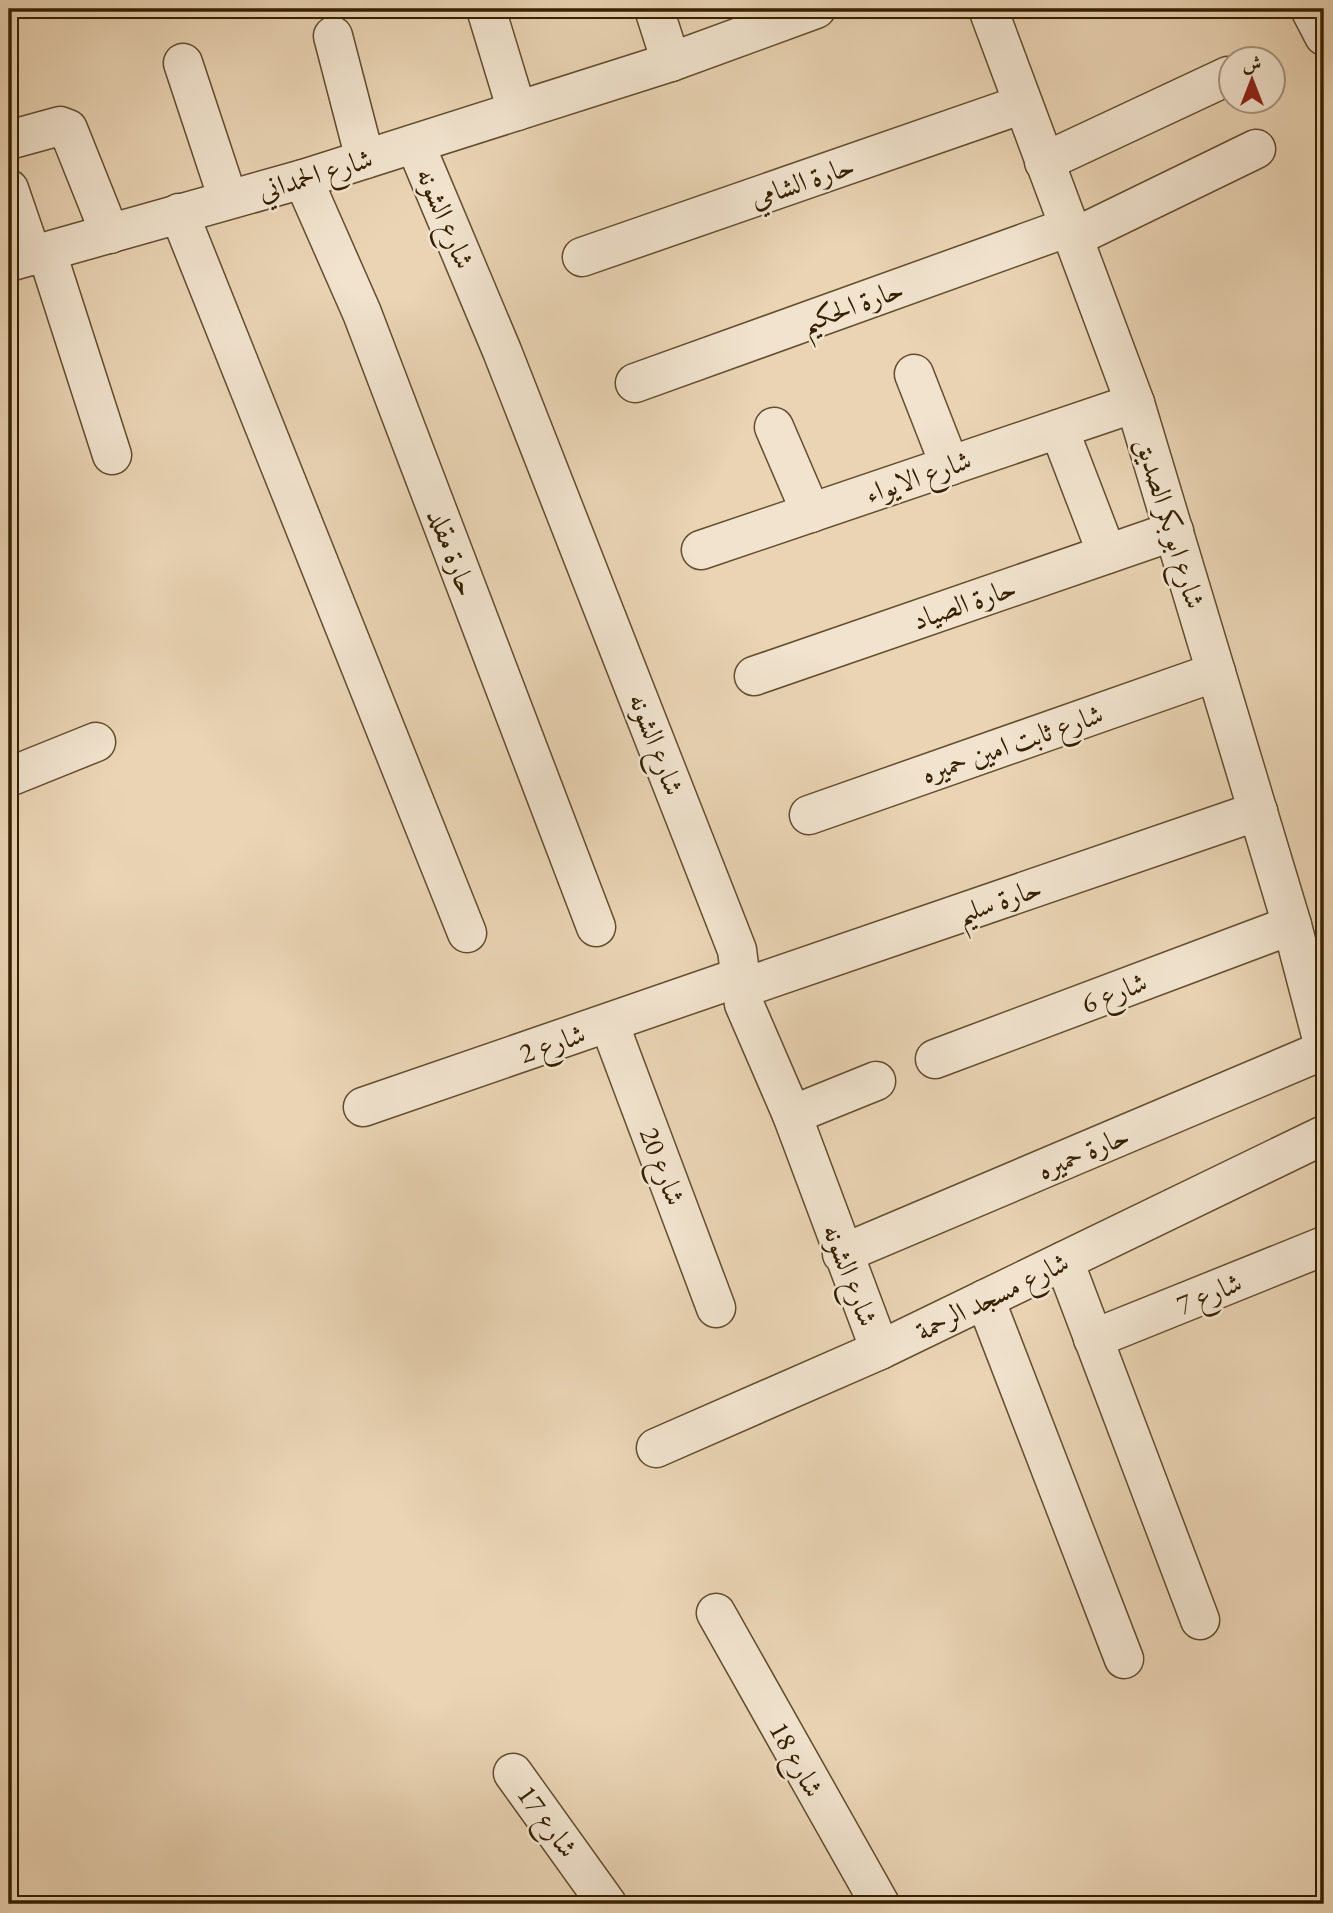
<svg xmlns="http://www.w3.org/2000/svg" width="1333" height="1913" font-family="'EB Garamond',Amiri,serif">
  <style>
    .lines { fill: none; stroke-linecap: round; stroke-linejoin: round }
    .minor-casing { stroke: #624d2d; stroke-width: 41 }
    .minor { stroke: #f1e3ce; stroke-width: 38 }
    .labels { text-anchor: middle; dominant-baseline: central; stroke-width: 5; stroke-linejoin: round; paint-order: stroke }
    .street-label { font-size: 28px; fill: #352000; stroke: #f1e3ce }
  </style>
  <rect width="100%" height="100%" fill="#ead4b4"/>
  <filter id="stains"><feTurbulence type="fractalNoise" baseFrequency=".00286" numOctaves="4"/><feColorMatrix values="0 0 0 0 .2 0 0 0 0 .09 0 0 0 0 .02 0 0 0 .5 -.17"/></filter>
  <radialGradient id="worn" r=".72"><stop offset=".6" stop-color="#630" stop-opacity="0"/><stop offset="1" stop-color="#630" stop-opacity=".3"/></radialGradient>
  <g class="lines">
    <g class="minor-casing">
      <g id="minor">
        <path d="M486 9 517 111"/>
        <path d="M654 9 671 62"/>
        <path d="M988 9 1135 403 1292 925 1324 1047"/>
        <path d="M1310 9 1324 36"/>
        <path d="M333 36 365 159"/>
        <path d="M183 63 228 199"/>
        <path d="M9 140 60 126 68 129 110 234"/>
        <path d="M415 144 502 351 737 950 744 1004 792 1115 880 1350"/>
        <path d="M1044 162 1228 76"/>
        <path d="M303 179 362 313 596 927"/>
        <path d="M9 189 32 256"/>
        <path d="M179 213 467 933"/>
        <path d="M1073 238 1256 149"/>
        <path d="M47 253 112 455"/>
        <path d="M582 257 1023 104"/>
        <path d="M9 262 303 179 671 62 816 9"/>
        <path d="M914 374 950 466"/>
        <path d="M635 383 1069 227"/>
        <path d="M774 427 811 513"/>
        <path d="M1059 429 1107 554"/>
        <path d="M701 550 1135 403"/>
        <path d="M754 676 1174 531"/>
        <path d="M9 777 96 742"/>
        <path d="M809 815 1216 672"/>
        <path d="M740 989 1258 811"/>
        <path d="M609 1023 716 1308"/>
        <path d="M935 1059 1292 925"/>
        <path d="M363 1107 740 977"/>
        <path d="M792 1115 876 1081"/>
        <path d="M842 1254 1324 1050"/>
        <path d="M1064 1261 1200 1620"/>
        <path d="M985 1299 1124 1659"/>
        <path d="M1093 1339 1324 1246"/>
        <path d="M656 1448 880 1350 1324 1135"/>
        <path d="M716 1613 880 1904"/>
        <path d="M513 1773 607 1904"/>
      </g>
    </g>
    <use href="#minor" class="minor"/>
  </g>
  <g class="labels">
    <g class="street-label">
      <text transform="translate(315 174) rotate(-17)">شارع الحمداني</text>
      <text transform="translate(802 181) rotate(-19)">حارة الشامي</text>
      <text transform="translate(446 218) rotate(67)">شارع الشونه</text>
      <text transform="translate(852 305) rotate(-20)">حارة الحكيم</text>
      <text transform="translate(918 476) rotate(-19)">شارع الايواء</text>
      <text transform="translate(1171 523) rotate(73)">شارع ابو بكر الصديق</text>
      <text transform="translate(453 552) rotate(69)">حارة مقلد</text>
      <text transform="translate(964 603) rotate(-19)">حارة الصياد</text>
      <text transform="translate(1012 743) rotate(-19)">شارع ثابت امين حميره</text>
      <text transform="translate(657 744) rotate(69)">شارع الشونه</text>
      <text transform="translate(999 900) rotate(-19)">حارة سليم</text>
      <text transform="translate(1114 992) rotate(-21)">شارع 6</text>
      <text transform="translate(552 1043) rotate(-19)">شارع 2</text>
      <text transform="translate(1083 1152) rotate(-23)">حارة حميره</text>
      <text transform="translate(663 1166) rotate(69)">شارع 20</text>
      <text transform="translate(851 1275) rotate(69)">شارع الشونه</text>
      <text transform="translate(1209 1293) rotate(-22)">شارع 7</text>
      <text transform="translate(992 1296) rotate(-26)">شارع مسجد الرحمة</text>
      <text transform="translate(797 1759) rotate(61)">شارع 18</text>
      <text transform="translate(548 1821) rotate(54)">شارع 17</text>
    </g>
  </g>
  <rect width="1333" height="1913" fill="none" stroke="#ead4b4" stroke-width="35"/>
  <rect x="10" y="10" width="1312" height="1892" fill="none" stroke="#352000" stroke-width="3.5"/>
  <rect x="18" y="18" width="1298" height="1878" fill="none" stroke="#352000" stroke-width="2"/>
  <g transform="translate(1252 80)"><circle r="33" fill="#f1e3ce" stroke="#a6957c" stroke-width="2"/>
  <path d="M0-5L12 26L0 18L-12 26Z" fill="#8f2418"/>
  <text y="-10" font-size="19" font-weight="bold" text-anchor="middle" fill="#352000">ش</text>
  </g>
  <rect width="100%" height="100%" filter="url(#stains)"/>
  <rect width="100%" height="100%" fill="url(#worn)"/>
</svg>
